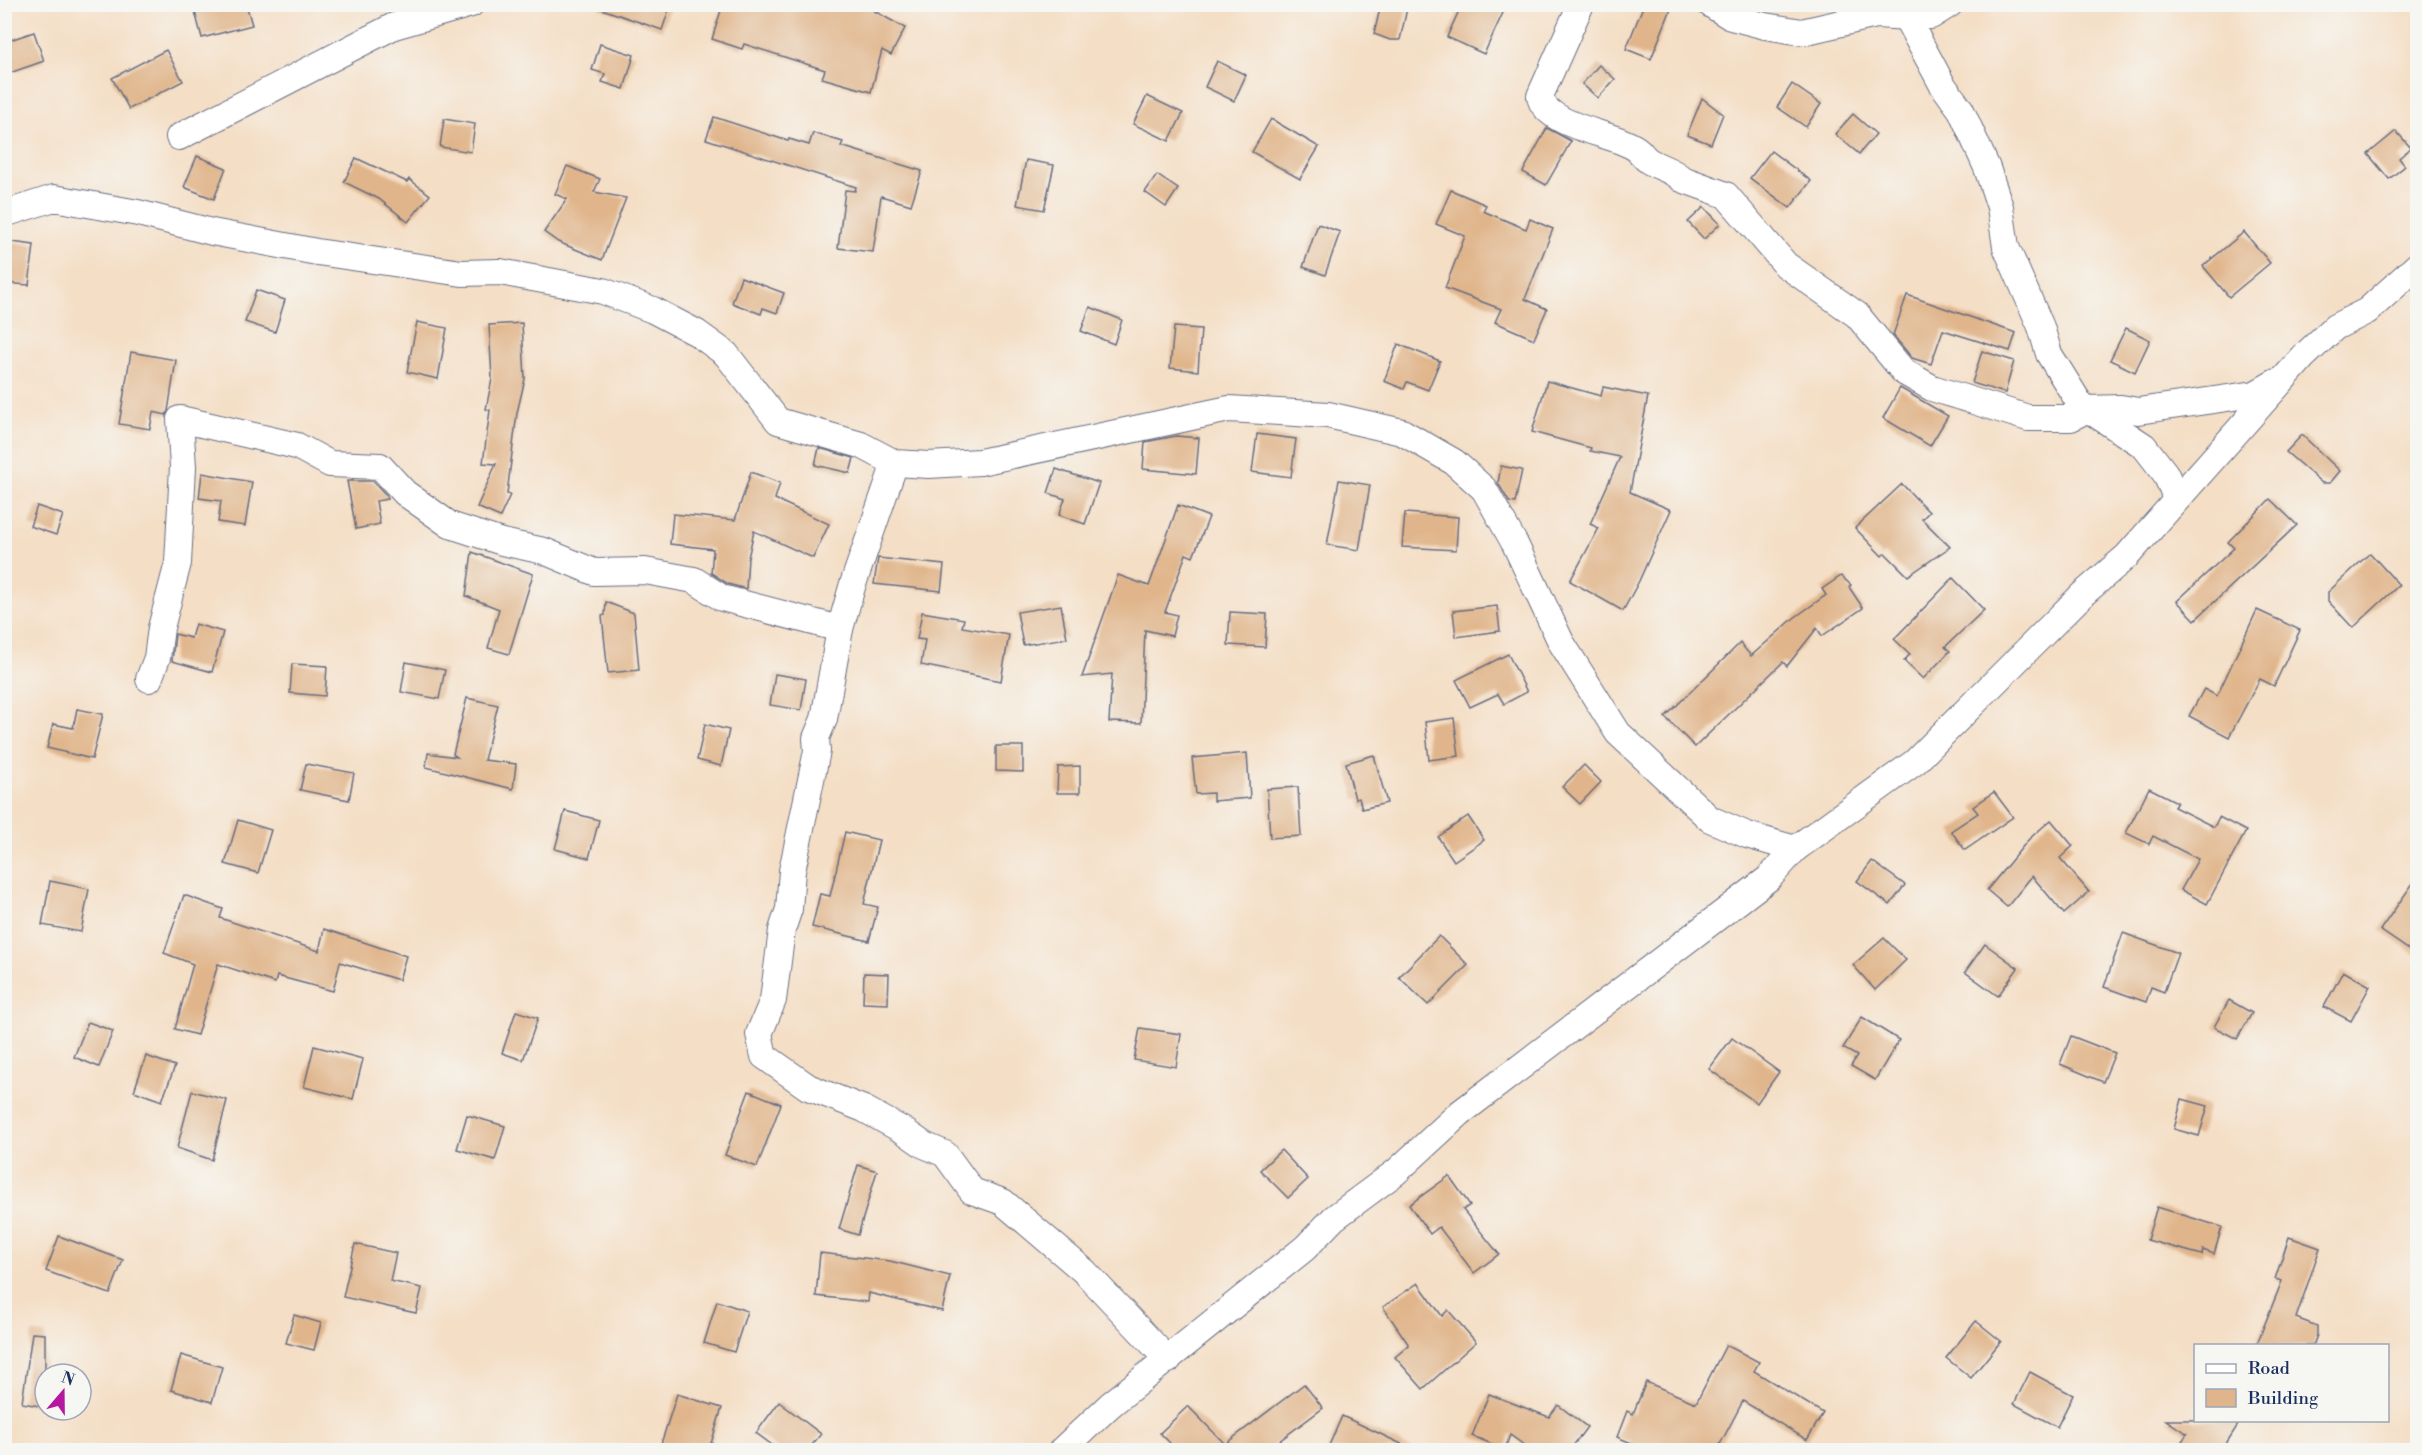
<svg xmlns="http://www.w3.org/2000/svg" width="2422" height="1455" font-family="'Libre Bodoni',serif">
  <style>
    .building { fill: #e0b58b }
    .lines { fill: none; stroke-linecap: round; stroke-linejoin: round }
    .street-casing { stroke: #676c82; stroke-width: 28 }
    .street { stroke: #fff; stroke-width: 26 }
  </style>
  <rect width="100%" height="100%" fill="#f6f6f2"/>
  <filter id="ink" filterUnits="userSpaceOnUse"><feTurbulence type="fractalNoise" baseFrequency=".0167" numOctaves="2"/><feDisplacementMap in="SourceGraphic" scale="12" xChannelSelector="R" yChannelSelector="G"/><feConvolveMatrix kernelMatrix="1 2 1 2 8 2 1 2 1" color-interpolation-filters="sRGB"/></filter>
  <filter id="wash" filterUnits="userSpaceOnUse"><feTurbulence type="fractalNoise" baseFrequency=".008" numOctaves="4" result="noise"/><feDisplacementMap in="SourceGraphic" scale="24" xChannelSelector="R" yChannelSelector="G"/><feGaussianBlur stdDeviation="1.35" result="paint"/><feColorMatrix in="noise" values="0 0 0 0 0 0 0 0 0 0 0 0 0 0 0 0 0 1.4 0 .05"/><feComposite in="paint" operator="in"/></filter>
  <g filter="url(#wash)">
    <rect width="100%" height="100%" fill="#f4dec5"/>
    <g id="blocks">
      <g class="building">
        <path d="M193 4H246L252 25 202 38Z"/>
        <path d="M600 4H671L662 30 599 8Z"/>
        <path d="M723 4H862L905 28 891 55 882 50 871 92 822 78 825 70 744 44 742 49 712 39Z"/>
        <path d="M1381 4H1408L1400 40H1390L1374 34Z"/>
        <path d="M1462 4H1507L1484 54 1447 37Z"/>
        <path d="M1644 4H1673L1651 59 1626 49Z"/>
        <path d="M34 32 44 61 4 75V42Z"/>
        <path d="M600 44 634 55 624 89 602 82 605 74 592 70Z"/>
        <path d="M166 50 183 81 129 109 112 78Z"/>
        <path d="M1217 61 1246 75 1234 101 1205 87Z"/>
        <path d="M1599 65 1615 79 1598 98 1582 84Z"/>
        <path d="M1792 84 1821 104 1806 127 1777 107Z"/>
        <path d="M1147 96 1183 113 1169 141 1133 124Z"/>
        <path d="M1702 98 1723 114 1711 144 1687 135Z"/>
        <path d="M1853 114 1876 134 1859 154 1835 134Z"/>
        <path d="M714 117 788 141 789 139 809 145 813 133 843 142 841 146 922 171 911 205 881 196 873 252 838 248 845 190 855 191 856 187 706 139Z"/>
        <path d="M444 119 475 124 471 152 440 147Z"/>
        <path d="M1271 119 1319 147 1300 179 1252 152Z"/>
        <path d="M1547 128 1571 141 1546 185 1523 172Z"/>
        <path d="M2396 131 2411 148 2399 158 2405 166 2389 179 2368 154Z"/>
        <path d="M1771 151 1811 181 1790 208 1750 178Z"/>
        <path d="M197 156 226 168 214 199 184 187Z"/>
        <path d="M356 158 407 182 409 179 430 195 408 222 379 199 344 182Z"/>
        <path d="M1026 160 1054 165 1044 210 1017 205Z"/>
        <path d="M567 166 600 179 594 192 626 198 602 260 558 242 544 232 567 199 555 194Z"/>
        <path d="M1157 175 1178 189 1166 207 1145 192Z"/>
        <path d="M1451 190 1486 205 1483 211 1526 229 1530 219 1553 229 1525 299 1547 309 1534 339 1495 322 1501 309 1445 288 1465 236 1436 224Z"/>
        <path d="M1704 207 1720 224 1704 239 1688 222Z"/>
        <path d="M1318 224 1340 232 1325 275 1303 267Z"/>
        <path d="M2244 232 2270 263 2229 297 2203 266Z"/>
        <path d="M4 241 34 245 29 285 4 283Z"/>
        <path d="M741 277 784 293 777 313 763 308 761 314 732 303Z"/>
        <path d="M256 290 285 300 275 332 245 322Z"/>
        <path d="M1907 295 2016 333 2010 351 1943 330 1931 364 1912 358 1893 335Z"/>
        <path d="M1090 307 1122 320 1114 344 1081 331Z"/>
        <path d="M417 322 447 328 438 379 407 372Z"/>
        <path d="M522 323 525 379 517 413 507 494 510 495 500 517 477 507 496 464 483 463 490 410 486 409 492 379 489 325Z"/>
        <path d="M1174 327 1201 329 1198 371 1170 368Z"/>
        <path d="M2126 328 2150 340 2135 372 2110 360Z"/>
        <path d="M1398 344 1440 361 1428 390 1407 382 1404 389 1384 381Z"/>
        <path d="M1982 351 2014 361 2005 393 1972 383Z"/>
        <path d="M131 352 176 360 168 411 166 415 153 412 150 429 119 424Z"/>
        <path d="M1547 381 1601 396 1603 387 1648 396 1630 492 1671 510 1639 581 1623 611 1570 581 1599 528 1590 524 1620 457 1590 451 1591 448 1532 432Z"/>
        <path d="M1900 388 1948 416 1930 446 1883 418Z"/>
        <path d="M1257 434 1296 439 1291 477 1252 472Z"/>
        <path d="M2302 435 2340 471 2330 483H2322L2286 452Z"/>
        <path d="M1176 436 1199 438 1196 474 1143 469 1145 442Z"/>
        <path d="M819 448 854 458 850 473 815 465Z"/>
        <path d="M1501 466 1522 470 1515 503 1509 502 1498 483Z"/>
        <path d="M1056 469 1099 483 1085 524 1059 515 1065 499 1048 493Z"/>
        <path d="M751 472 780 483 775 499 829 524 813 558 754 531 748 558 746 589 728 584 711 573 713 549 670 544 673 514 735 520Z"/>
        <path d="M202 473 252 482 245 526 218 522 221 501 199 498Z"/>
        <path d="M1339 480 1370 485 1359 550 1327 545Z"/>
        <path d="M347 481H373L387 496 388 499 376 501 380 524 356 529Z"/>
        <path d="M1902 484 1929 512 1922 519 1950 547 1908 576 1885 553 1882 556 1855 528Z"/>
        <path d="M2270 499 2297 525 2195 620 2177 601 2234 548 2228 542Z"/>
        <path d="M1178 505 1209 517 1193 557 1186 554 1165 612 1177 615 1172 636 1145 630 1141 723 1109 722 1112 674 1082 677 1118 575 1149 586Z"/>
        <path d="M37 506 63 515 56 535 30 526Z"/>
        <path d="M1405 513 1458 517 1456 550 1402 547Z"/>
        <path d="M472 552 533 574 509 654 488 648 499 609 466 596Z"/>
        <path d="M2370 553 2399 585 2353 628 2328 601V592Z"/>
        <path d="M878 558 944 565 941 591 874 584Z"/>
        <path d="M1841 576 1851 585 1849 587 1863 608 1822 636 1817 628 1787 666 1783 662 1695 747 1665 717 1740 643 1751 656 1794 618 1826 595 1822 589Z"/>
        <path d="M1953 578 1984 610 1945 647 1950 651 1923 679 1904 661 1910 654 1894 639Z"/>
        <path d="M606 602 634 613 639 670 608 673 602 616 605 615Z"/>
        <path d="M1061 605 1067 638 1023 645 1017 612Z"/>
        <path d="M1497 606 1500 631 1456 637 1453 611Z"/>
        <path d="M2257 610 2300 630 2274 686 2260 679 2229 737 2189 716 2204 689 2217 696Z"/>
        <path d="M922 612 964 619 962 627 1009 635 1001 681 921 665 925 640 917 639Z"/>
        <path d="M1230 612 1267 614 1265 647 1228 645Z"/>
        <path d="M195 624 223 632 212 672 172 661 175 634 191 638Z"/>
        <path d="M1508 654 1527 692 1504 704 1498 694 1470 707 1456 680Z"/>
        <path d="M406 662 445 670 439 699 401 692Z"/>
        <path d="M292 664 327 666 325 696 290 693Z"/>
        <path d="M775 674 806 679 801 710 770 705Z"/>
        <path d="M467 698 498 705 484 760 516 764 513 789 426 767 428 753 457 757 453 754Z"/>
        <path d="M77 709 103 714 92 759 47 748 53 724 73 728Z"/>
        <path d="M1454 718 1459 756 1429 760 1425 722Z"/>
        <path d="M705 724 729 730 721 766 697 760Z"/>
        <path d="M996 746H1023V772L996 771Z"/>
        <path d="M1247 753 1250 798 1213 801V793L1196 794 1192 758Z"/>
        <path d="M1374 755 1387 803 1362 809 1359 798 1355 799 1346 763Z"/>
        <path d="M306 764 354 773 349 800 300 790Z"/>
        <path d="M1584 765 1601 782 1580 804 1562 787Z"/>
        <path d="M1080 766V793H1057L1058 767Z"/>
        <path d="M1298 787 1301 836 1270 838 1267 789Z"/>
        <path d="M2149 788 2177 802 2174 807 2214 827 2219 817 2246 831 2207 904 2181 890 2198 859 2153 836 2149 844 2126 833Z"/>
        <path d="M1994 792 2013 817 1965 850 1951 831 1978 813 1973 807Z"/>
        <path d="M565 811 599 820 589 858 555 849Z"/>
        <path d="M1468 816 1484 840 1454 861 1438 837Z"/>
        <path d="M238 820 271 830 258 873 225 864Z"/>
        <path d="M2051 820 2073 846 2060 858 2089 892 2064 914 2032 876 2007 907 1987 890 2029 839Z"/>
        <path d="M845 832 879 840 864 904 878 907 869 941 812 927 820 894 830 896Z"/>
        <path d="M1872 861 1905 885 1890 905 1857 881Z"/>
        <path d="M2418 876V956L2380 930Z"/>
        <path d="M50 881 89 889 81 932 42 925Z"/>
        <path d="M184 895 223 909 220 918 319 951 324 929 406 956 399 980 340 962 333 991 277 976 275 983 218 964 197 1035 175 1029 193 964 164 953Z"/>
        <path d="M2123 933 2178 953 2164 992 2151 987 2146 1002 2104 987Z"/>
        <path d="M1439 936 1468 965 1428 1005 1399 977Z"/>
        <path d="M1884 938 1906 960 1875 990 1853 965Z"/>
        <path d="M1985 944 2018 968 1998 996 1965 972Z"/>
        <path d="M2343 971 2370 986 2351 1021 2324 1007Z"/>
        <path d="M864 973 889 974 888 1004 863 1003Z"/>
        <path d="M2229 1000 2252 1013 2237 1039 2214 1027Z"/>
        <path d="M516 1011 538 1018 523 1060 502 1053Z"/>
        <path d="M1862 1017 1899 1040 1875 1080 1851 1066 1857 1056 1843 1048Z"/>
        <path d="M88 1022 113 1031 99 1067 74 1057Z"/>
        <path d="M1140 1028 1181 1034 1176 1067 1134 1060Z"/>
        <path d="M2071 1036 2115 1053 2103 1082 2060 1064Z"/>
        <path d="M1732 1038 1779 1072 1757 1103 1709 1069Z"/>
        <path d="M314 1046 363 1059 353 1099 304 1087Z"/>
        <path d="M146 1056 175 1066 162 1101 134 1091Z"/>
        <path d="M192 1091 227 1100 212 1160 177 1148Z"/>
        <path d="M749 1091 781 1104 757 1167 725 1155Z"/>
        <path d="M2182 1099 2208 1106 2199 1136 2174 1129Z"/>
        <path d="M467 1115 505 1126 495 1160 457 1149Z"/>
        <path d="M1281 1150 1308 1179 1288 1198 1260 1170Z"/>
        <path d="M858 1165 877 1171 858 1235 839 1229Z"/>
        <path d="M1449 1176 1470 1205 1463 1210 1499 1254 1474 1273 1439 1227 1430 1234 1409 1205Z"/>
        <path d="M2157 1207 2222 1227 2214 1254 2203 1250 2202 1255 2147 1240Z"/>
        <path d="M59 1236 123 1260 110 1294 46 1271Z"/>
        <path d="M2289 1237 2320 1248 2296 1318 2317 1326V1335L2313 1346H2256L2282 1281 2275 1279Z"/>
        <path d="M355 1244 396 1253 390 1281 422 1288 416 1313 343 1297Z"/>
        <path d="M820 1253 890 1261 950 1276 942 1311 869 1293 868 1302 816 1296Z"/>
        <path d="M1418 1283 1442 1316 1448 1310 1476 1342 1423 1389 1395 1357 1409 1345 1383 1307Z"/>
        <path d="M717 1301 747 1311 734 1352 704 1343Z"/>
        <path d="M294 1315 321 1323 314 1350 286 1343Z"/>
        <path d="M1976 1321 2001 1341 1971 1378 1946 1358Z"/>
        <path d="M32 1333 45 1334V1407L22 1403Z"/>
        <path d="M1726 1345 1759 1362 1754 1371 1823 1413 1807 1440 1743 1401 1717 1450H1648L1617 1437 1627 1411 1633 1414 1646 1382 1696 1403Z"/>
        <path d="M181 1355 222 1367 212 1402 171 1390Z"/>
        <path d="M2030 1372 2073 1395 2057 1427 2014 1404Z"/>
        <path d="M1304 1384 1323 1408 1267 1450H1177L1160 1433 1188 1406 1225 1444Z"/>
        <path d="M677 1394 722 1408 709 1450H659Z"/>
        <path d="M1489 1394 1549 1417 1558 1405 1587 1427 1570 1450H1531L1510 1435 1505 1449 1472 1436Z"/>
        <path d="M779 1402 821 1434 808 1450H779L756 1433Z"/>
        <path d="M1342 1416 1372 1430 1414 1450H1327Z"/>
        <path d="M2166 1420H2241L2222 1450H2176L2187 1434Z"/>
      </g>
    </g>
  </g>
  <g filter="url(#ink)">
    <use href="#blocks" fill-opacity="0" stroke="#676c82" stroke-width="1.5"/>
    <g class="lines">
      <g class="street-casing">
        <g id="street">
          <path d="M1581 4 1540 96C1544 123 1601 132 1623 142 1628 144 1635 147 1639 151 1643 155 1644 158 1649 161 1660 168 1673 170 1682 179L1726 195 1786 265 1857 315 1904 372 1932 388 2028 418H2071L2087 409 2121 408 2138 411 2255 394 2276 382"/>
          <path d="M1710 4 1731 17 1765 26 1802 32 1876 15 1909 17 1931 16 1950 4"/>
          <path d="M1896 4 1906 17 1942 84 1961 110 1987 168 2000 207 2006 247 2041 327 2049 354 2080 404 2144 446 2165 473 2173 490 2175 501"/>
          <path d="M179 137 394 26 471 4"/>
          <path d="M4 214 54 198 138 213 212 232 317 252 462 273 500 272 603 291 653 310 697 333 726 354 778 421 861 445 895 463 929 465 980 462 1229 409 1328 415 1402 432 1454 462 1484 489 1515 544 1561 642 1618 733 1710 819 1747 835 1795 849"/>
          <path d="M895 463 852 587 840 629 824 719 816 738 817 751 792 871 789 909 782 930 773 1000 759 1034 764 1056 808 1087 864 1109 904 1131 924 1145 945 1154 972 1191 1003 1202 1085 1272 1168 1360"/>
          <path d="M149 679 157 658 161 628 178 563 183 467 180 419 297 446 330 464 380 466 405 493 450 525 502 542 544 551 594 572 645 571 694 580 722 598 840 629"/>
          <path d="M1062 1450 1110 1405 1305 1248 1334 1218 1396 1172 1460 1113 1769 878 1795 849 1915 762 2083 594 2127 556 2304 356 2335 327 2367 311 2418 265"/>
        </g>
      </g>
      <use href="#street" class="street"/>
    </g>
  </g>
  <rect width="2422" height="1455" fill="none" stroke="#f6f6f2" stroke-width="24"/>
  <rect x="2194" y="1344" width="195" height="78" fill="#f6f6f2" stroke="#9ea6b7" stroke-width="1.5"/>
  <rect x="2206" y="1364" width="30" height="9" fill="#ffffff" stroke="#9ea6b7" stroke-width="1.5"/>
  <text x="2248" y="1374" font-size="18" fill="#1b2f5e">Road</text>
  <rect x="2206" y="1389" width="30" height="18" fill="#e0b58b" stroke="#9ea6b7" stroke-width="1.5"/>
  <text x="2248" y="1404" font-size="18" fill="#1b2f5e">Building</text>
  <g transform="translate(63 1392) rotate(20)"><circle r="28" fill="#f6f6f2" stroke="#9ea6b7" stroke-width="1.5"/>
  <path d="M0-4.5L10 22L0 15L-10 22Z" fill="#b5179e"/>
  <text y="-9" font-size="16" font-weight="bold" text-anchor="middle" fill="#1b2f5e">N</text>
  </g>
</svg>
